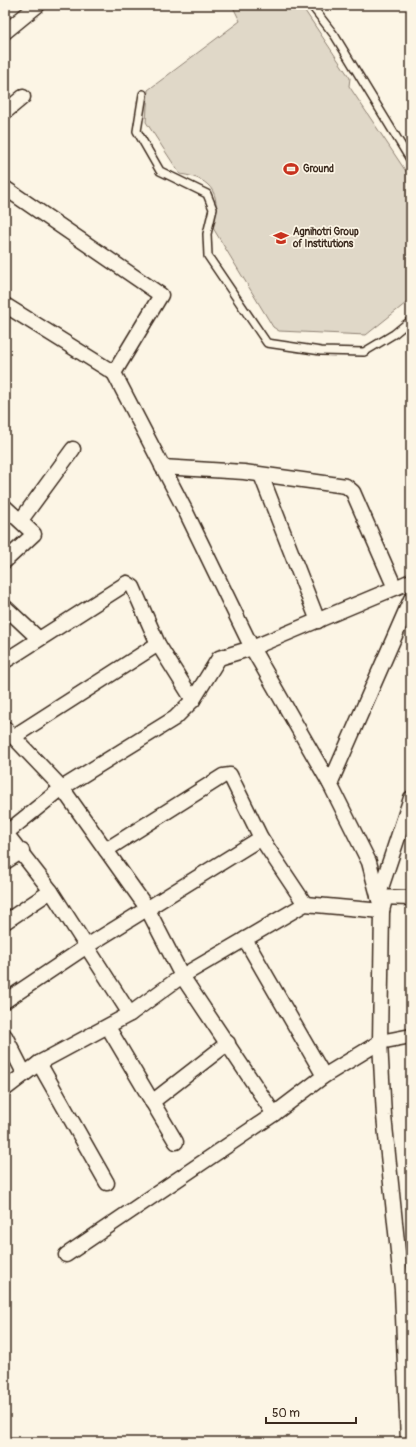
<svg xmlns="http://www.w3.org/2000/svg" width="416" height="1447" font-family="Pangolin,sans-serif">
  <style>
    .green { fill: #e0d8c8; stroke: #8e8173 }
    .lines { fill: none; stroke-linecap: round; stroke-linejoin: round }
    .lane-casing { stroke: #3b2a1e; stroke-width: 10 }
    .street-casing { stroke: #3b2a1e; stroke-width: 17 }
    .lane { stroke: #fcf5e5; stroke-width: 7 }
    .street { stroke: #fcf5e5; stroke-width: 14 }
    .labels { text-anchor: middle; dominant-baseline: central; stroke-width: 3.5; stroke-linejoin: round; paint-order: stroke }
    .poi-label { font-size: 10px; font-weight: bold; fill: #3b2a1e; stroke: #fcf5e5; text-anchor: start }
  </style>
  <rect width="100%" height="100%" fill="#fcf5e5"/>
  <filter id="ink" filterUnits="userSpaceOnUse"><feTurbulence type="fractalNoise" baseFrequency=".025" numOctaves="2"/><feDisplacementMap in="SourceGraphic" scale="8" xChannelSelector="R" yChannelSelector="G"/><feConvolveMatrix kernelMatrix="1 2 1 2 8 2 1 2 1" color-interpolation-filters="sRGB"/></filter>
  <g filter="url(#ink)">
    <path class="green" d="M232 5H301L350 78 349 86 411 179V299L366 335 279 331 273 327 213 228C221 196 215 179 180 174L146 122 148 90 240 21Z"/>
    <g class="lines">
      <g class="lane-casing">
        <g id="lane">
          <path d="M311 5 335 36 411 161"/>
          <path d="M143 94 137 131 160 171 207 194 213 209 207 234 208 256 267 343 321 351 364 352 394 334 411 320"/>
        </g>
      </g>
      <g class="street-casing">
        <g id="street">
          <path d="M5 32 38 5"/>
          <path d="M5 112 23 97"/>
          <path d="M5 188 161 295 114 373 186 512 252 648 330 784 369 862 382 911 380 1042 384 1116 402 1290 408 1442"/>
          <path d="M5 305 114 373"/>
          <path d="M261 475 318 621"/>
          <path d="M5 507 34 534 5 561"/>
          <path d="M21 520 73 449"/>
          <path d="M395 588 411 581"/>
          <path d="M5 607 39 639"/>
          <path d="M5 661 127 583 133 587 158 644 193 700"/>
          <path d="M5 728 62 788 147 908 182 976 274 1114 324 1076 380 1042 411 1036"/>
          <path d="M13 737 158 644"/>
          <path d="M330 784 411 599"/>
          <path d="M411 798 378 897 411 898"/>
          <path d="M5 832 51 891 130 1014"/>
          <path d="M6 833 62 788 175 718 193 700 219 658 252 648 395 588 353 492 346 486 244 472 162 467"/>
          <path d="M106 850 223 776 230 775 261 838 305 904"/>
          <path d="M5 862 22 851"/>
          <path d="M5 922 51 891"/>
          <path d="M245 939 324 1076"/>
          <path d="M5 1001 87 946 261 838"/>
          <path d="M108 1027 176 1142"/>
          <path d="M5 1036 24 1073"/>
          <path d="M39 1063 107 1183"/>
          <path d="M5 1089 39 1063 130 1014 182 976 305 904 382 911 384 903"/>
          <path d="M152 1102 228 1043"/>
          <path d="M66 1255 274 1114"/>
        </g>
      </g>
      <use href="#lane" class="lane"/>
      <use href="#street" class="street"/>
    </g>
  </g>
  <defs>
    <g id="stadium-bare" transform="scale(1.2)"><path d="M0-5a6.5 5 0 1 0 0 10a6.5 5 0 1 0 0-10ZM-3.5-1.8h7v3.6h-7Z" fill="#c8321e" stroke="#fcf5e5" stroke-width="2.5" paint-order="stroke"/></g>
    <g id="university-bare" transform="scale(1.2)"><path d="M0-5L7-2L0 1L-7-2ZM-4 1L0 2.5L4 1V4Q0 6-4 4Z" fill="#c8321e" stroke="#fcf5e5" stroke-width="2.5" paint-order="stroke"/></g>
  </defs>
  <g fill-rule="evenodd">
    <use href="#stadium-bare" x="291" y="169"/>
    <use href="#university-bare" x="281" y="238"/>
  </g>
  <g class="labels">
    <g class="poi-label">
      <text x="303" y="169">Ground</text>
      <text x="293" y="232">Agnihotri Group<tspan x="293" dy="12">of Institutions</tspan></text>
    </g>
  </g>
  <rect width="416" height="1447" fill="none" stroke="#fcf5e5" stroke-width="20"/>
  <rect x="10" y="10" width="396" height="1427" fill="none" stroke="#3b2a1e" stroke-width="1.5" filter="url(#ink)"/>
  <path d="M266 1417v6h90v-6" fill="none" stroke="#3b2a1e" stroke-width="2"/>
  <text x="272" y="1417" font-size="12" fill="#3b2a1e" stroke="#fcf5e5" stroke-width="3" paint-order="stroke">50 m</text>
</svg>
